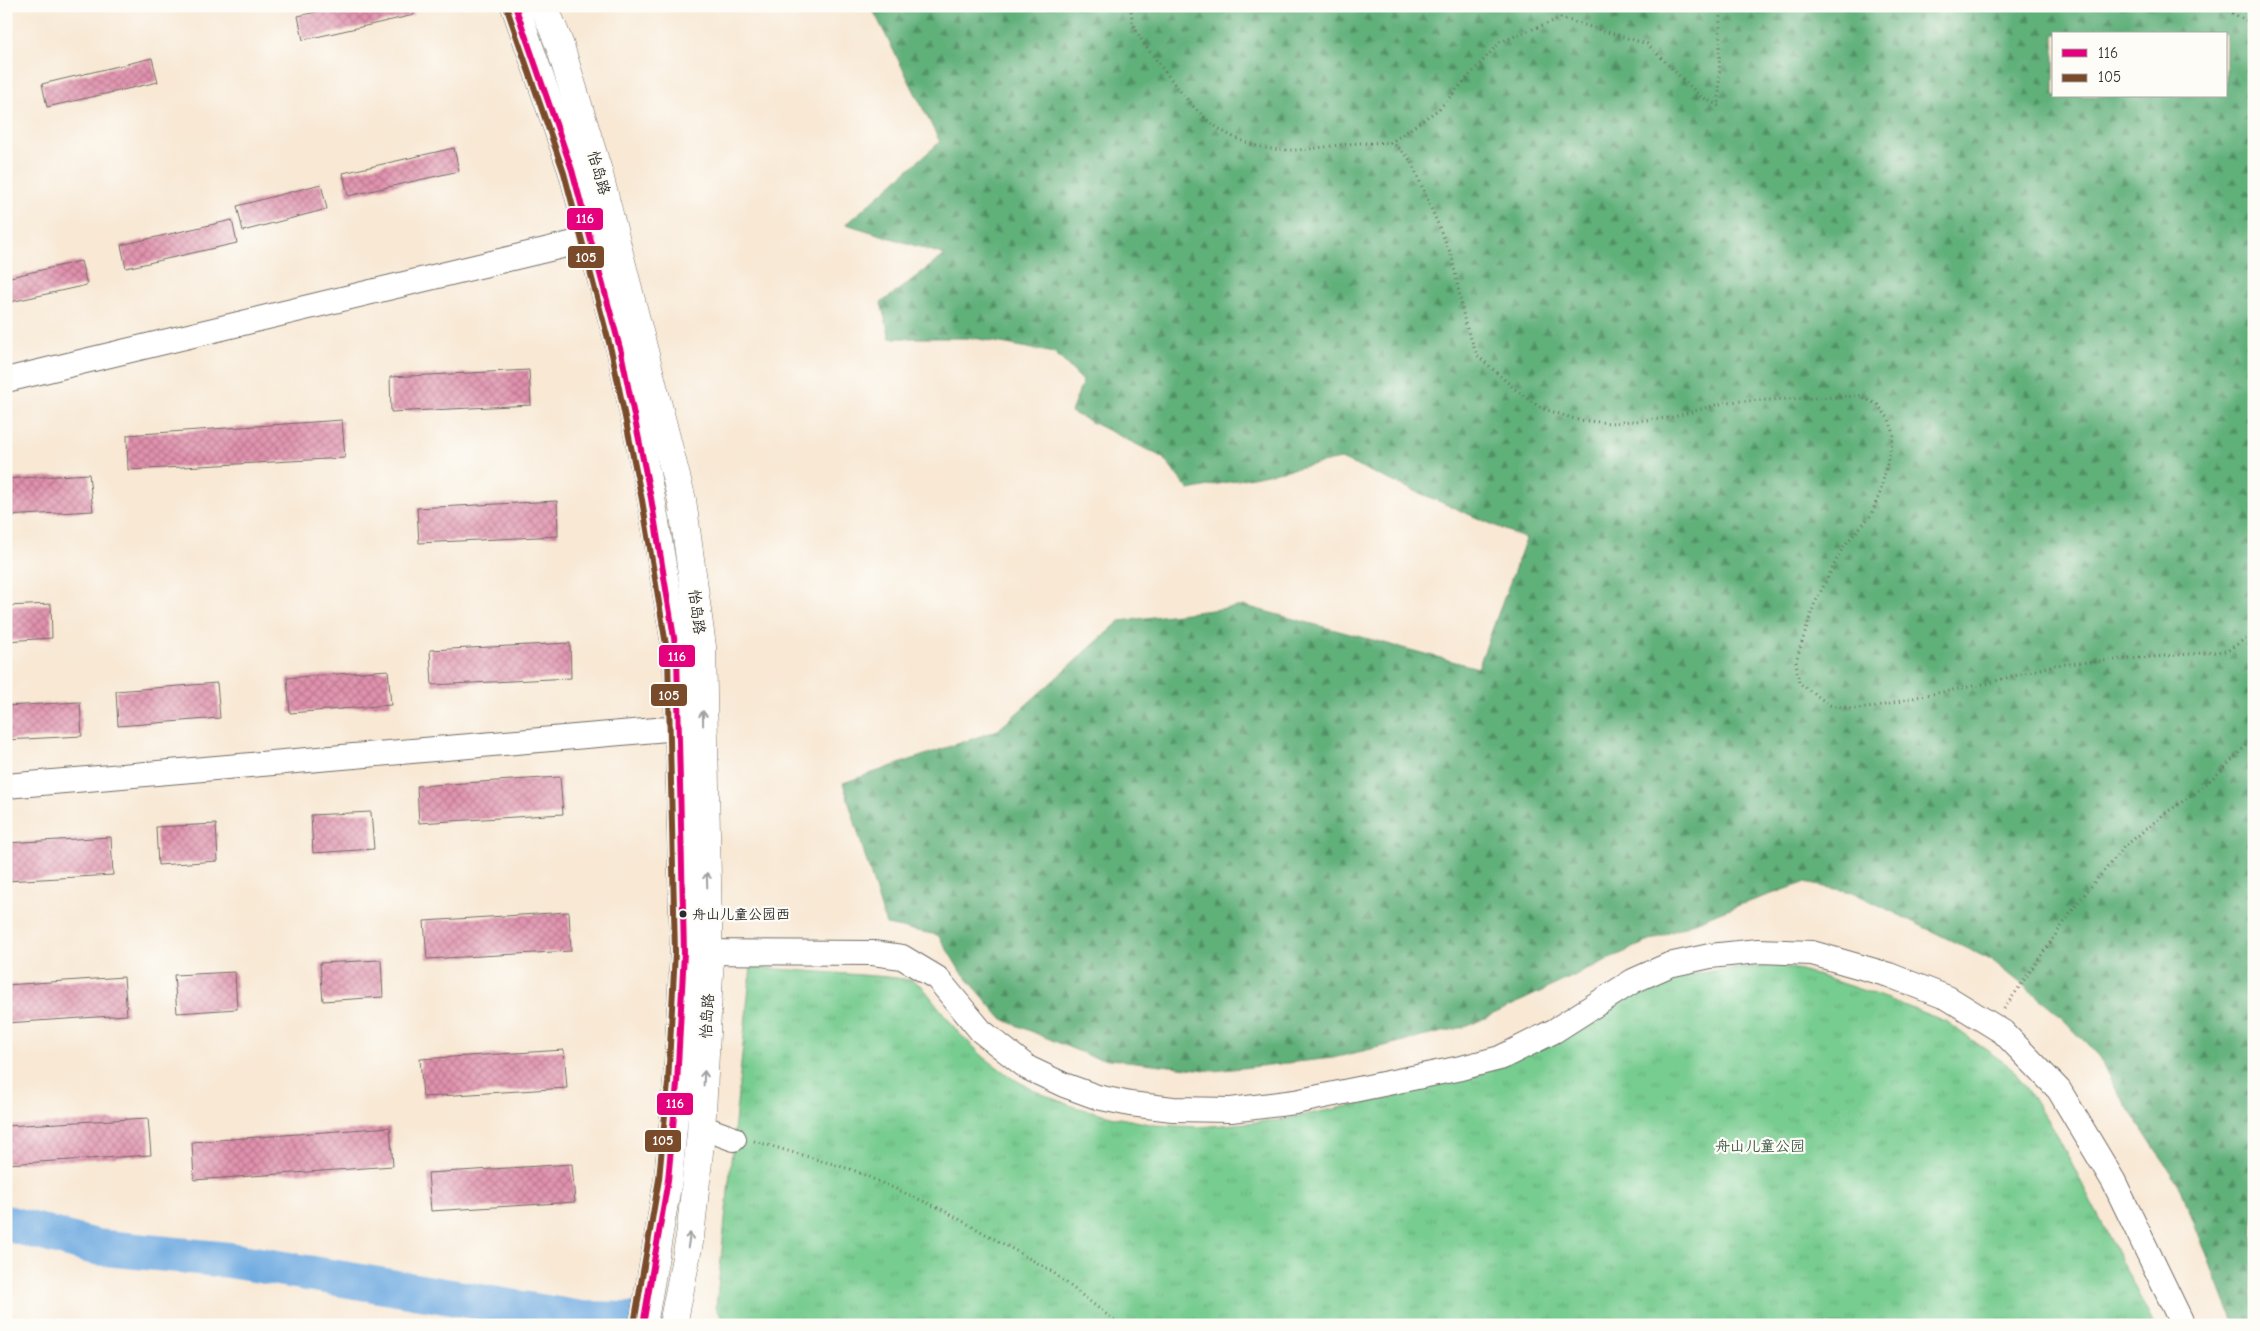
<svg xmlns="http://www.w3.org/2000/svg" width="2260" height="1331" font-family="'Comic Neue','LXGW WenKai TC',sans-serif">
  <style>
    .forest { fill: url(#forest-firs); stroke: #466e52; fill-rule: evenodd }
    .park { fill: url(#park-tufts); stroke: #517c5e }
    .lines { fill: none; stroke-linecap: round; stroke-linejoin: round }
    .river { stroke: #70abe1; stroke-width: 36 }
    .building { fill: url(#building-cross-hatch) }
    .minor-casing { stroke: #736d66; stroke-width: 26 }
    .tertiary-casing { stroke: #736d66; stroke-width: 29 }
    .path { stroke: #736d66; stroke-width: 3; stroke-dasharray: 1 4; stroke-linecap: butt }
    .minor { stroke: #fff; stroke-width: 24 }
    .tertiary { stroke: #fff; stroke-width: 28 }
    .bus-1-casing { stroke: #fdfcf7; stroke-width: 10 }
    .bus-2-casing { stroke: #fdfcf7; stroke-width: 10 }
    .bus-1 { stroke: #e5007d; stroke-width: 6 }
    .bus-2 { stroke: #7a4b2a; stroke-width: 6 }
    .oneway { stroke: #a0a0a0 }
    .bus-dot { fill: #2b2b2b; stroke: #fdfcf7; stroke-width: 2 }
    .labels { text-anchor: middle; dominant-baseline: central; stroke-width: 4.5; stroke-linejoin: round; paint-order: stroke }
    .bus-label { font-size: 14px; fill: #2b2b2b; stroke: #fdfcf7; text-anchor: start }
    .street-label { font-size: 15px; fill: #2b2b2b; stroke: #fdfcf7 }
    .park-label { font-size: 15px; fill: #425b49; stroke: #fdfcf7 }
    .line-badge { stroke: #fdfcf7; stroke-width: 2 }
    .badge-label { font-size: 14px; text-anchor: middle; font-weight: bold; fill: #fff }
  </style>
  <defs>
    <pattern id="forest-firs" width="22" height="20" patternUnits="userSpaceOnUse" patternTransform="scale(1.25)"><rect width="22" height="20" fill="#61b07a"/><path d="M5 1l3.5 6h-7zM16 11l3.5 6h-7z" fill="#508f64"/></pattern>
    <pattern id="park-tufts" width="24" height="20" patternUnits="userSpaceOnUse" patternTransform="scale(1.25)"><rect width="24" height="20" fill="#77cc90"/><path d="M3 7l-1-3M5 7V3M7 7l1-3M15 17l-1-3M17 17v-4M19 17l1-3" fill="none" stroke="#67af7c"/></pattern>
    <pattern id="building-cross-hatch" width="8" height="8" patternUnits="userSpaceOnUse" patternTransform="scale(1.25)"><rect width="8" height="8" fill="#e191ad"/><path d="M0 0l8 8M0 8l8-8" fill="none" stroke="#b7778d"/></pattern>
  </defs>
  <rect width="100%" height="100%" fill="#fdfcf7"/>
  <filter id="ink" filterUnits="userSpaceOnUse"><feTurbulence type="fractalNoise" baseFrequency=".02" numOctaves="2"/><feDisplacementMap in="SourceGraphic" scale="10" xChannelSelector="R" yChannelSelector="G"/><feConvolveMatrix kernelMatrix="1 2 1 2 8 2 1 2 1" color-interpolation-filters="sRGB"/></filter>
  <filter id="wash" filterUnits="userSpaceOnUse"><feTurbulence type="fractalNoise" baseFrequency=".0096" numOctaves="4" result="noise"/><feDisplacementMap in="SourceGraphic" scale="20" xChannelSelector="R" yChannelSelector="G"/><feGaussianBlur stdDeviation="1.12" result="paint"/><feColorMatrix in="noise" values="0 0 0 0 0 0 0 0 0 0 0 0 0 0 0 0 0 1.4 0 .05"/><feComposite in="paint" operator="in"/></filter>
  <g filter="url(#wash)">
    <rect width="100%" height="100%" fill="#f8e8d4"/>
    <path class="forest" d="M871 6H2254V1325H2234L2181 1189 2110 1079 2099 1056 2054 1010 1993 961 1852 892 1804 883 1722 911 1633 948 1468 1026 1333 1058 1214 1071 1092 1057 1002 1019 959 969 938 935 886 925 843 783 998 730 1120 621 1245 606 1478 668 1526 539 1341 459 1189 490 1162 457 1071 412 1083 381 1055 353 974 338H890L881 303 945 255 846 224 940 142ZM2054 34H2226V96H2054Z"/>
    <path class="park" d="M1777 965 1801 970 1877 995 1945 1021 2012 1068 2055 1131 2154 1325H727L716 1308 751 967 889 977 911 980 922 986 958 1032 985 1058 1012 1078 1038 1092 1075 1107 1115 1117 1155 1125 1200 1127 1280 1120 1389 1098 1502 1066 1650 983 1717 970Z"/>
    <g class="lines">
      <path class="river" d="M6 1223 95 1247 229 1260 582 1319 630 1320 646 1325"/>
    </g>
    <g id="blocks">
      <g class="building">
        <path d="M342 6H412L414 15 303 40 298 16Z"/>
        <path d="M152 58 158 82 47 107 42 84Z"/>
        <path d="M454 148 459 171 348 196 343 173Z"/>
        <path d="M321 184 327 209 243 231 237 206Z"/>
        <path d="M232 220 237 243 126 268 121 245Z"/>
        <path d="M81 261 87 285 6 303V278Z"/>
        <path d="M529 370 531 405 391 412 390 377Z"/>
        <path d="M342 420 345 458 128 470 127 435Z"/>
        <path d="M89 474 93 511 6 516V479Z"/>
        <path d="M557 501 558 536 419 543 417 508Z"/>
        <path d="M51 604 52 638 6 641V606Z"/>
        <path d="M570 643 571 678 432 685 430 650Z"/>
        <path d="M388 670 391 705 290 713 287 678Z"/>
        <path d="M217 683 220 718 118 726 116 691Z"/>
        <path d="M80 702 82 736 6 740V706Z"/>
        <path d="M560 777 563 814 419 823 417 786Z"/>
        <path d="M371 812 374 849 313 853 311 815Z"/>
        <path d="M216 824 218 861 158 865 156 827Z"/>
        <path d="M111 837 113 875 6 881V843Z"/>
        <path d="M569 912 571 951 427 959 424 921Z"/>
        <path d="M381 960 383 997 323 1001 320 963Z"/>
        <path d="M235 972 237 1009 177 1013 174 975Z"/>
        <path d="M124 977 127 1015 6 1023V985Z"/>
        <path d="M564 1050 567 1088 423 1097 420 1059Z"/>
        <path d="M148 1118 151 1155 7 1164 6 1126Z"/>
        <path d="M390 1127 393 1166 194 1180 192 1142Z"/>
        <path d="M572 1164 575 1202 431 1211 428 1173Z"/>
      </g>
    </g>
  </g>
  <g filter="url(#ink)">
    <use href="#blocks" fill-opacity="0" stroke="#736d66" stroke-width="1"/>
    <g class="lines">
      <g class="minor-casing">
        <g id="minor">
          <path d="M6 380 591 239"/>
          <path d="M6 786 679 728"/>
          <path d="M690 952 873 953 902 957 937 978 981 1031 1028 1068 1064 1085 1097 1097 1130 1104 1173 1109 1231 1110 1295 1102 1461 1068 1500 1058 1554 1031 1633 981 1669 965 1710 956 1758 951 1812 953 1889 975 1948 998 2003 1032 2059 1090 2114 1182 2183 1325"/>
          <path d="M701 1127 734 1139"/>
        </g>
      </g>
      <g class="tertiary-casing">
        <g id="tertiary">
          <path d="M515 6 572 170 621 352 651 498 677 656 684 952 677 1084 668 1180 643 1325"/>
          <path d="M544 6 560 46 598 171 682 500 702 647 709 973 701 1133 690 1237 673 1325"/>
        </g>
      </g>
      <g class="path">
        <path d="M1131 6C1130 31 1150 51 1163 69 1191 105 1209 131 1254 145 1294 158 1331 142 1371 143 1376 143 1384 142 1390 143 1399 146 1407 155 1412 163L1452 257 1465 323 1477 355 1516 390 1541 408 1578 420 1610 423 1669 418 1727 402 1745 401 1860 396 1878 405 1889 419 1894 434 1880 493 1871 515 1843 547 1814 605 1796 661 1799 683 1830 705 1853 709 1877 707 1917 697 1988 683 2054 665 2227 651 2254 633"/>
        <path d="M2219 6 2251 23 2254 27"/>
        <path d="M1390 143 1439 109 1500 42 1561 18 1647 44 1700 96 1719 106 1720 6"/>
        <path d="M2004 1009 2079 901 2123 848 2164 814 2194 794 2221 771 2254 737"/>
        <path d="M754 1141 853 1170 941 1209 1050 1270 1120 1325"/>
      </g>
      <use href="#minor" class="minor"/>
      <use href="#tertiary" class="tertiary"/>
      <g class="bus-1-casing">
        <path id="bus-1" d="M515 6 572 170 621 352 651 498 677 656 684 952 677 1084 668 1180 643 1325"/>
      </g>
      <g class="bus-2-casing">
        <path id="bus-2" d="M507 9 564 173 612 354 642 500 668 657 675 952 668 1083 659 1179 634 1324"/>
      </g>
      <use href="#bus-1" class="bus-1"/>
      <use href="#bus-2" class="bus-2"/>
    </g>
    <defs><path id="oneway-shaft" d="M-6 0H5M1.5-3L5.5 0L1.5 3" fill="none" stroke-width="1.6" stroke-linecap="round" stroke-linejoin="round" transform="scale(1.25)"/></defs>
    <g class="oneway">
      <use href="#oneway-shaft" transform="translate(703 718) rotate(-91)"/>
      <use href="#oneway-shaft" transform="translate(707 880) rotate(-92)"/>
      <use href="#oneway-shaft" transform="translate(704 1078) rotate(-87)"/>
      <use href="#oneway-shaft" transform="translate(689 1240) rotate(-81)"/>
    </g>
  </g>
  <circle class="bus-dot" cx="683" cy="914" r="4.5"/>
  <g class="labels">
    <g class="bus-label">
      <text x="692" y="914">舟山儿童公园西</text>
    </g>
    <g class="street-label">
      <text transform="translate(599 173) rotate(74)">怡岛路</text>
      <text transform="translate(697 612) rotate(83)">怡岛路</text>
      <text transform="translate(707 1016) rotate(-87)">怡岛路</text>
    </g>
    <g class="park-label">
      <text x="1760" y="1146">舟山儿童公园</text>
    </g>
  </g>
  <g class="line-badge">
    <rect x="566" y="207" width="38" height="24" rx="5" fill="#e5007d"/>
    <rect x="567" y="245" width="38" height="24" rx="5" fill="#7a4b2a"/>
    <rect x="658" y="644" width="38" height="24" rx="5" fill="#e5007d"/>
    <rect x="650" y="683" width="38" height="24" rx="5" fill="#7a4b2a"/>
    <rect x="656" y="1092" width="38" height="24" rx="5" fill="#e5007d"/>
    <rect x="644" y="1129" width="38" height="24" rx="5" fill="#7a4b2a"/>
  </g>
  <g class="badge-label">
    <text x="585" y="223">116</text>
    <text x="586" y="262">105</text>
    <text x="677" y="661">116</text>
    <text x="669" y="700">105</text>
    <text x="675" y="1108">116</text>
    <text x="663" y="1145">105</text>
  </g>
  <rect width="2260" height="1331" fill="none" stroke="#fdfcf7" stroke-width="25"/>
  <rect x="2052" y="32" width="175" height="65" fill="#fdfcf7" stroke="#a9a8a5"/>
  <rect x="2062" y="49" width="25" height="8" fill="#e5007d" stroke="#a9a8a5"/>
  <text x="2098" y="58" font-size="15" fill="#2b2b2b">116</text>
  <rect x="2062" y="74" width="25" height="8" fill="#7a4b2a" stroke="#a9a8a5"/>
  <text x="2098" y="82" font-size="15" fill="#2b2b2b">105</text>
</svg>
